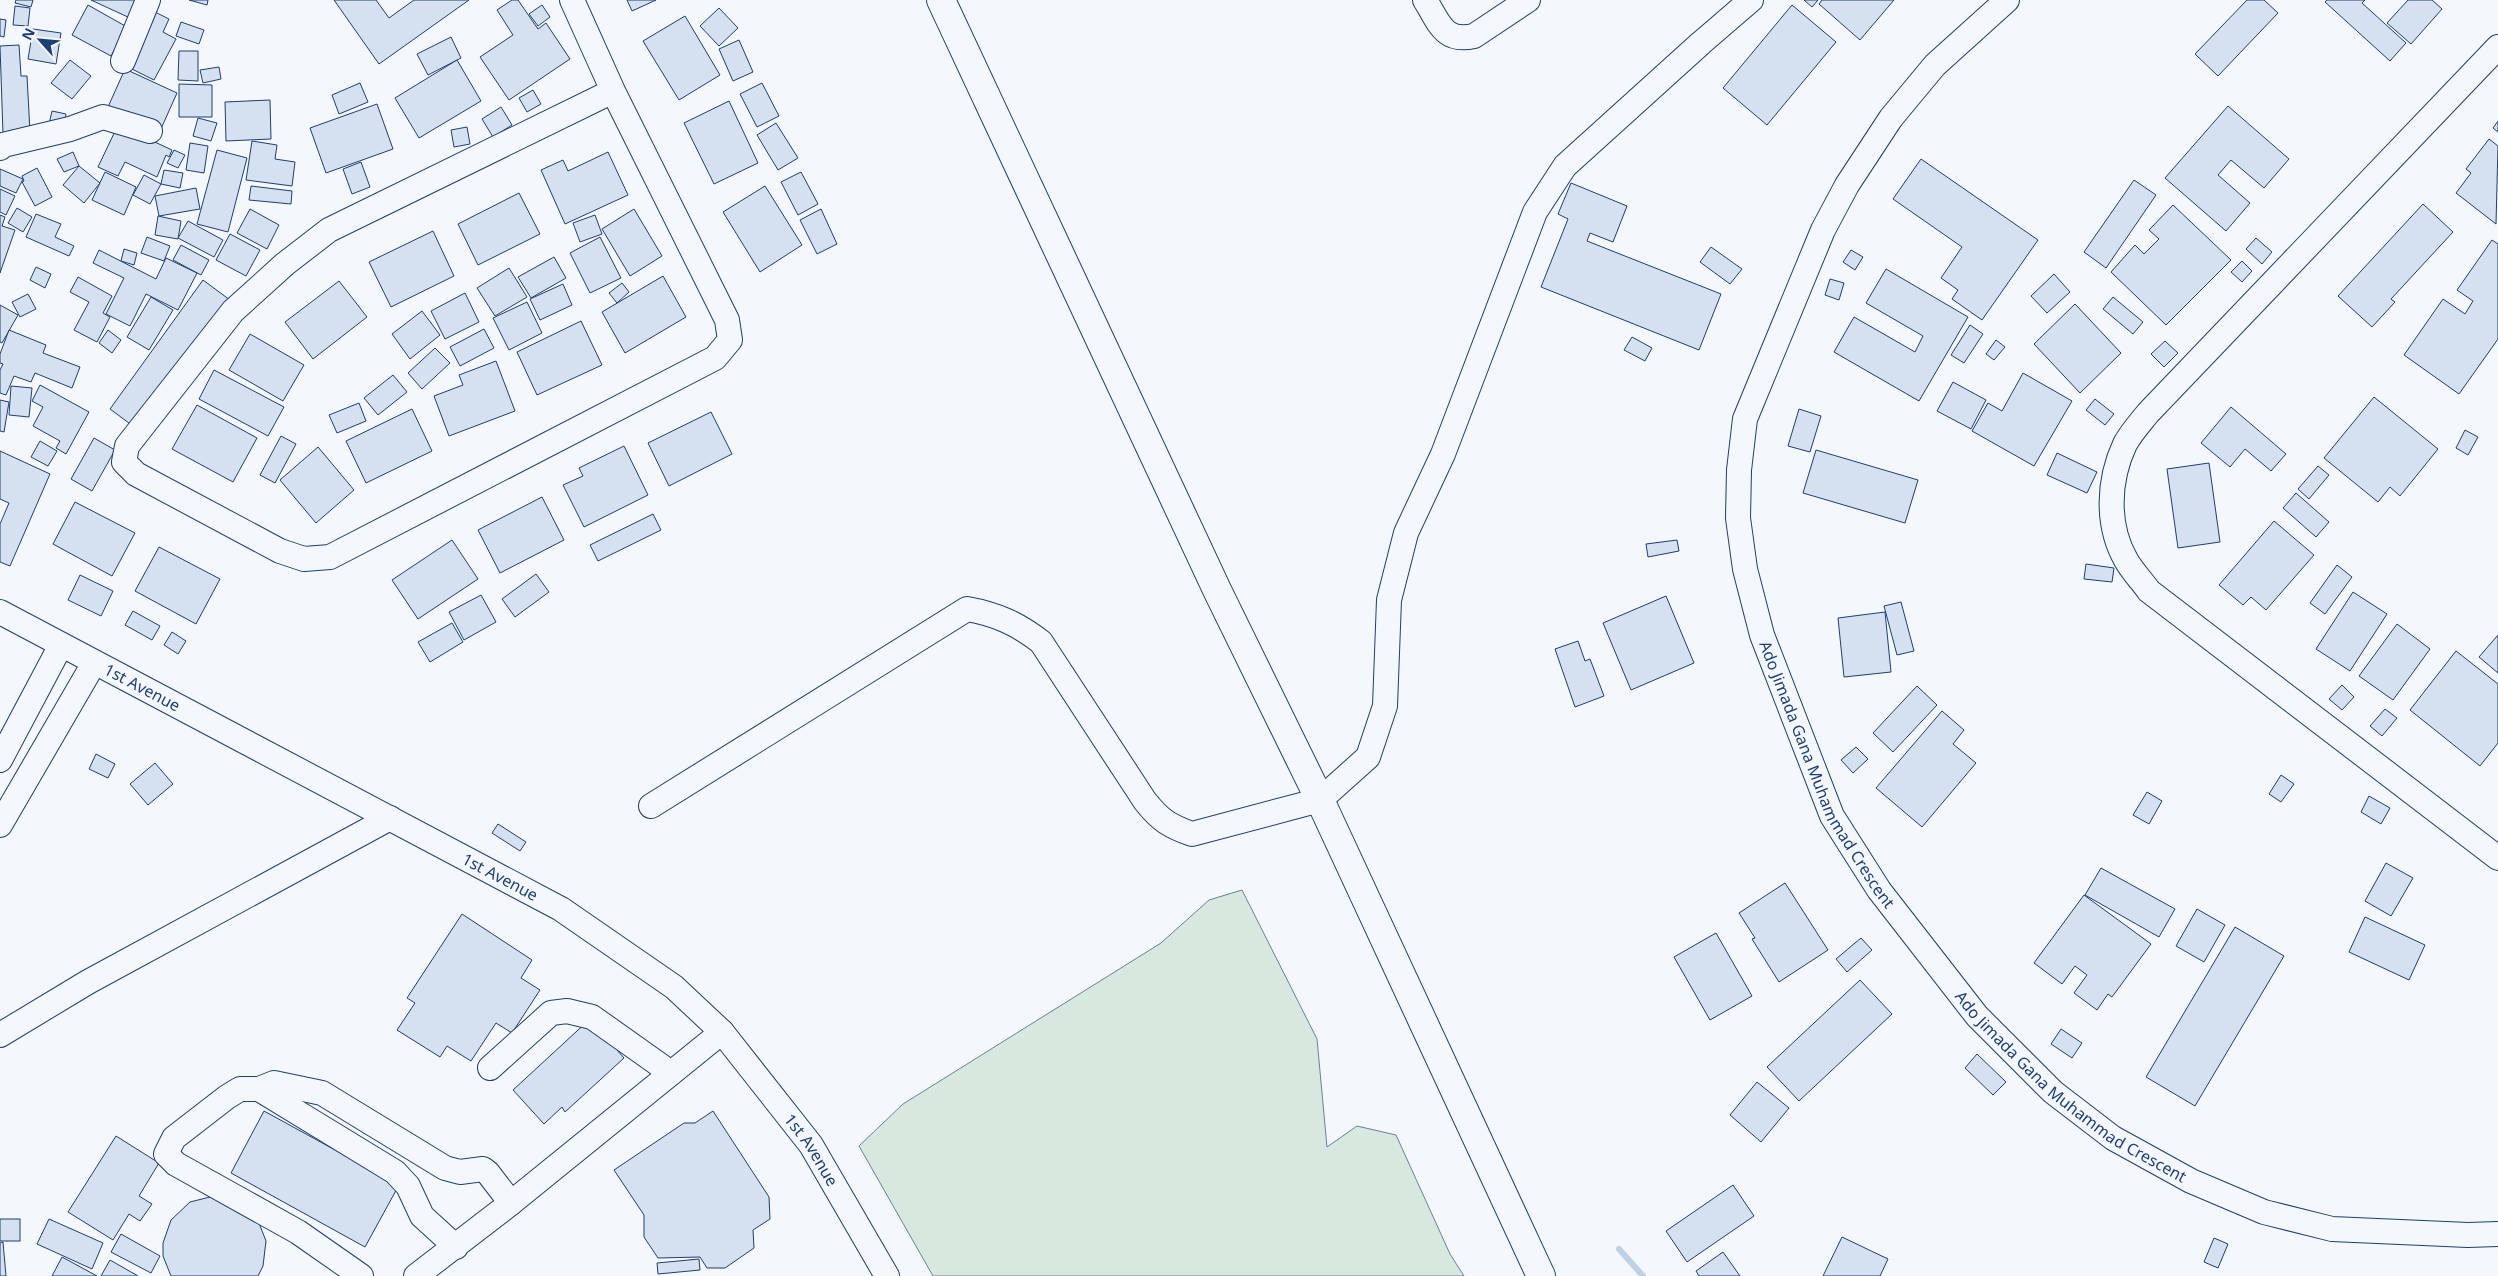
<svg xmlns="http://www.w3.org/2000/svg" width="2498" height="1276" font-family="'Noto Sans',sans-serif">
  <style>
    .green { fill: #d7e8df; stroke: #687fa3 }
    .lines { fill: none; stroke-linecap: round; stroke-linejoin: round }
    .stream { stroke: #bed0e5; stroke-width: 6 }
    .building { fill: #d5e0f0; stroke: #1d3f73 }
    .minor-casing { stroke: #1d3f73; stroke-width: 26 }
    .major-casing { stroke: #1d3f73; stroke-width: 30 }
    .minor { stroke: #f4f7fb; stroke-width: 24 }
    .major { stroke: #f4f7fb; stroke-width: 28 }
    .labels { text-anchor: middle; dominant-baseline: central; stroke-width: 4; stroke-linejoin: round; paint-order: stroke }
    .street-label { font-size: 16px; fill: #1d3f73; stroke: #f4f7fb }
  </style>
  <rect width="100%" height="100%" fill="#f4f7fb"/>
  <path class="green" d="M1242 890 1317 1039 1327 1147 1357 1126 1396 1135 1450 1254 1464 1276H933L859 1146 903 1104 1161 943 1209 900Z"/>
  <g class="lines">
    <path class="stream" d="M1619 1249 1643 1276"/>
  </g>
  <g class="building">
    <path d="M16 0H33L31 7 15 3Z"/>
    <path d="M91 0H139L130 18Z"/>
    <path d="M189 0H208L207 5Z"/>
    <path d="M334 0H376L389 18 414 0H469L379 64Z"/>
    <path d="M512 0H518L538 29 546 23 570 59 509 100 480 57 513 35 497 10Z"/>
    <path d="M627 0H656L632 11Z"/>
    <path d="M1804 0H1818L1812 7Z"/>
    <path d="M1822 0H1894L1860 40 1819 4Z"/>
    <path d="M2247 0H2264L2278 13 2218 76 2195 54Z"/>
    <path d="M2327 0H2365L2362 3 2406 43 2390 61 2325 2Z"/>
    <path d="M2408 0H2432L2442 9 2411 44 2387 23Z"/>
    <path d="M88 5 127 27 111 56 72 35Z"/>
    <path d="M542 5 550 17 538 26 529 14Z"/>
    <path d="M1792 5 1836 42 1767 125 1723 88Z"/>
    <path d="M15 6 30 8 28 26 13 25Z"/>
    <path d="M719 8 738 28 719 46 700 26Z"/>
    <path d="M155 12 169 19 163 32 176 39 154 80 126 66Z"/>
    <path d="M685 16 720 75 679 100 643 41Z"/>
    <path d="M0 19 6 20 4 37 0 36Z"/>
    <path d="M181 22 204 30 199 44 176 36Z"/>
    <path d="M33 29 61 33 56 64 28 59Z"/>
    <path d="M451 37 461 58 428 75 417 54Z"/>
    <path d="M739 40 753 72 733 81 719 49Z"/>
    <path d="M19 45 21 76H27L30 132 3 134 0 46Z"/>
    <path d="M179 51H198V81L178 80Z"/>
    <path d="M70 60 91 76 72 99 51 83Z"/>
    <path d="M457 60 481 101 419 138 395 98Z"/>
    <path d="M219 67 221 79 203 83 200 70Z"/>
    <path d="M125 69 177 93 160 131 108 107Z"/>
    <path d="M360 83 368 102 339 114 332 95Z"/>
    <path d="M762 83 779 116 757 127 740 94Z"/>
    <path d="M179 84 212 85V117H179Z"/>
    <path d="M533 90 541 104 527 112 519 98Z"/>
    <path d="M270 100 271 139 226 141 225 102Z"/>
    <path d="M729 101 758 163 714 184 684 123Z"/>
    <path d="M377 104 393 149 326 173 310 128Z"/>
    <path d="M2228 106 2289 159 2264 188 2231 160 2218 175 2250 203 2226 231 2165 178Z"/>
    <path d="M501 107 512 125 493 137 482 119Z"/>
    <path d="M52 111 66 114 64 127 49 124Z"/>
    <path d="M198 118 217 123 211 141 193 136Z"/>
    <path d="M2498 121V132L2493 128Z"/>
    <path d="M776 123 798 158 778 170 757 135Z"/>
    <path d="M118 125 172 150 169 157 166 155 157 177 125 162 118 176 98 167Z"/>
    <path d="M467 127 470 144 454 147 451 130Z"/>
    <path d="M2489 139 2498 146 2496 224 2456 193 2471 173 2466 169Z"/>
    <path d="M252 141 277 145 275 159 295 162 292 186 246 180Z"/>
    <path d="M190 143 208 146 204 173 186 170Z"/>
    <path d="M174 150 185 155 178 168 167 163Z"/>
    <path d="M217 150 247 158 228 232 197 224Z"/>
    <path d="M73 152 79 166 64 172 57 159Z"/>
    <path d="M608 152 628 195 565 224 541 170 563 160 568 171Z"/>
    <path d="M1921 159 2038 240 1982 320 1952 299 1958 290 1941 278 1962 247 1893 199Z"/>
    <path d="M361 162 370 187 352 194 343 169Z"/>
    <path d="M79 166 100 183 84 203 63 185Z"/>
    <path d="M37 168 52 197 35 206 22 182 24 181 22 176Z"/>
    <path d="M0 169 23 179 16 193 0 186Z"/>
    <path d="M164 170 183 173 180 188 161 184Z"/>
    <path d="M105 172 136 187 124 215 92 200Z"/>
    <path d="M801 172 818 204 798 215 781 182Z"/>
    <path d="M144 175 161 184 150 204 133 195Z"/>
    <path d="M2134 180 2156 195 2106 268 2084 252Z"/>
    <path d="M1571 183 1627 206 1613 242 1590 233 1587 241 1721 294 1699 350 1541 287 1568 219 1558 214Z"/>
    <path d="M251 186 292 191 291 204 249 200Z"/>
    <path d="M765 186 802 245 760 272 723 212Z"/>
    <path d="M196 188 200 209 159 216 155 196Z"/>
    <path d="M0 189 15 196 6 215 0 212Z"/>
    <path d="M519 193 540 234 478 265 458 224Z"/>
    <path d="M2423 204 2453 232 2391 299 2395 302 2372 327 2338 296Z"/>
    <path d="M2173 205 2231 260 2166 325 2111 272 2135 245 2144 254 2159 239 2149 230Z"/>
    <path d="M17 208 32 217 23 232 8 223Z"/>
    <path d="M250 209 279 225 267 249 237 233Z"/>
    <path d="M634 209 662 256 630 276 602 229Z"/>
    <path d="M821 209 837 244 817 254 800 220Z"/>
    <path d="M36 214 61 224 55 237 74 246 69 256 26 237Z"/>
    <path d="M0 215 5 217 2 226 15 230 0 273Z"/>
    <path d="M595 215 602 234 580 242 573 223Z"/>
    <path d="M158 216 181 221 178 239 155 235Z"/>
    <path d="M188 221 223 240 214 257 178 238Z"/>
    <path d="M433 231 454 276 391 307 369 262Z"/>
    <path d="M230 234 260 250 246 276 216 260Z"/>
    <path d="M147 237 170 246 164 261 141 253Z"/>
    <path d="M600 237 621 278 590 293 570 253Z"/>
    <path d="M2256 238 2272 252 2262 264 2246 249Z"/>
    <path d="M2492 240 2498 244V339L2459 394 2404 355 2443 299 2465 314 2473 301 2457 290Z"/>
    <path d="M181 245 209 260 201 275 173 260Z"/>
    <path d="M1711 247 1742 269 1730 284 1700 262Z"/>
    <path d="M124 249 137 253 134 265 121 261Z"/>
    <path d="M99 250 156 279 166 258 197 273 178 310 146 294 130 326 106 314 124 278 93 263Z"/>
    <path d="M1851 250 1863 257 1855 270 1843 262Z"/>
    <path d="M554 257 566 278 531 298 518 277Z"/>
    <path d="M2242 261 2252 271 2242 282 2231 272Z"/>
    <path d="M36 267 51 274 45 288 30 280Z"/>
    <path d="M509 268 527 297 495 316 477 288Z"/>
    <path d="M1886 269 1968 317 1919 401 1834 352 1854 317 1915 352 1923 336 1866 303Z"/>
    <path d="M2054 274 2070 292 2047 313 2031 296Z"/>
    <path d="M663 276 686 317 625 353 602 312Z"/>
    <path d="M78 277 112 296 103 313 110 317 97 342 74 330 89 302 70 292Z"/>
    <path d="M1830 279 1844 283 1839 300 1825 295Z"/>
    <path d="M203 280 230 300 137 429 110 409Z"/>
    <path d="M339 281 367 317 313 359 285 322Z"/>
    <path d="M622 283 629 292 617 303 609 293Z"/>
    <path d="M563 284 572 305 540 320 530 299Z"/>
    <path d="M465 293 479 322 445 339 431 311Z"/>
    <path d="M28 294 36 309 20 317 12 302Z"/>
    <path d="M151 297 173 310 149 350 127 337Z"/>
    <path d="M2113 297 2143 322 2133 334 2103 309Z"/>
    <path d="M527 302 542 333 509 350 493 318Z"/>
    <path d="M2075 304 2121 353 2080 393 2034 344Z"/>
    <path d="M0 305 18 315 2 343 0 342Z"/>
    <path d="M422 311 440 335 410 359 392 334Z"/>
    <path d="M581 321 602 365 537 395 517 352Z"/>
    <path d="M1970 325 1983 334 1964 363 1951 355Z"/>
    <path d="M484 329 494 348 460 366 450 347Z"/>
    <path d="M9 330 46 345 43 353 80 367 72 388 35 373 31 382 14 376 6 395 0 393V370L3 364 0 363V354Z"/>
    <path d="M108 330 121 340 112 353 99 343Z"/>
    <path d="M250 334 304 365 283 401 229 370Z"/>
    <path d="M1632 337 1652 348 1645 361 1624 350Z"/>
    <path d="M1996 340 2005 347 1994 360 1986 354Z"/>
    <path d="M2165 341 2178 353 2164 367 2151 354Z"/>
    <path d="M435 348 450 363 422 389 408 373Z"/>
    <path d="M496 361 515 411 449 436 434 396 463 385 459 375Z"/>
    <path d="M214 370 284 407 268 436 199 399Z"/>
    <path d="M2023 373 2072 401 2034 466 1972 431 1988 403 2002 411Z"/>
    <path d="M393 375 407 392 378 415 364 398Z"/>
    <path d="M1953 382 1986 400 1971 429 1937 411Z"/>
    <path d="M40 385 89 412 66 454 56 448 60 441 33 426 43 407 32 401Z"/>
    <path d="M11 386 32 388 29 417 9 415Z"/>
    <path d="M2374 397 2438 449 2400 496 2390 487 2378 502 2324 458Z"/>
    <path d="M2095 399 2114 414 2105 425 2086 410Z"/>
    <path d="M0 400 9 402 4 432 0 431Z"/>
    <path d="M359 403 366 421 337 433 329 415Z"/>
    <path d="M197 405 257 438 233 482 172 449Z"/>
    <path d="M2231 407 2286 454 2271 471 2245 449 2230 467 2201 443Z"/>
    <path d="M412 409 432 451 366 483 346 441Z"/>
    <path d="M1799 409 1821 416 1810 452 1788 446Z"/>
    <path d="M711 412 732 454 669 486 648 443Z"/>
    <path d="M2465 430 2478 437 2468 455 2456 448Z"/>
    <path d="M281 436 296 444 275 483 260 475Z"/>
    <path d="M94 438 115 450 92 491 71 479Z"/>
    <path d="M40 441 57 451 48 466 31 457Z"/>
    <path d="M624 446 648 495 584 527 563 485 583 476 579 468Z"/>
    <path d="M318 447 354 490 316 523 280 480Z"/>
    <path d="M1816 450 1918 480 1905 523 1803 493Z"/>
    <path d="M0 451 50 474 10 566 0 562V524L9 503 0 499Z"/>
    <path d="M2057 453 2097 472 2087 493 2047 475Z"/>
    <path d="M2209 463 2220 542 2178 548 2167 469Z"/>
    <path d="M2318 466 2329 475 2309 499 2298 489Z"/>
    <path d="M2296 493 2329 522 2316 537 2283 508Z"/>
    <path d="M542 497 564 540 500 573 478 530Z"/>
    <path d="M75 502 135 533 112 576 53 544Z"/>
    <path d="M653 514 661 530 598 561 590 545Z"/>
    <path d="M2274 521 2314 555 2266 610 2251 597 2243 605 2219 585Z"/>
    <path d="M452 540 478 579 418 619 392 580Z"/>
    <path d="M1677 540 1679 551 1648 557 1646 544Z"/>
    <path d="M159 547 220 579 196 624 135 591Z"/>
    <path d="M2086 564 2114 568 2112 582 2084 579Z"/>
    <path d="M2337 565 2352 577 2325 614 2310 603Z"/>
    <path d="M536 574 549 592 515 617 502 599Z"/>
    <path d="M80 575 113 591 101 616 68 600Z"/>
    <path d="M2353 592 2387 614 2350 671 2316 649Z"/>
    <path d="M481 595 496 622 464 640 449 612Z"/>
    <path d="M1666 596 1694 663 1631 690 1603 623Z"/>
    <path d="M1901 602 1914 651 1897 655 1884 606Z"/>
    <path d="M133 611 160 626 152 640 125 625Z"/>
    <path d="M1885 612 1891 672 1844 677 1838 618Z"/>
    <path d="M452 623 463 642 430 662 418 642Z"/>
    <path d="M2397 624 2430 649 2393 700 2359 676Z"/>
    <path d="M172 632 186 641 178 654 164 645Z"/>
    <path d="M2498 635V673L2479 657Z"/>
    <path d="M1578 641 1585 661 1590 659 1604 696 1575 707 1555 649Z"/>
    <path d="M2456 651 2498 684V743L2480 766 2410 710Z"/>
    <path d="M2342 685 2354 697 2342 710 2329 699Z"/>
    <path d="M1917 686 1937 705 1893 752 1873 733Z"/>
    <path d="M2385 709 2397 718 2382 736 2370 726Z"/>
    <path d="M1942 711 1964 730 1953 744 1976 763 1922 827 1876 788Z"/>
    <path d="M1856 747 1868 759 1853 773 1841 760Z"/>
    <path d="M96 754 115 764 108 778 89 769Z"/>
    <path d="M155 763 173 784 148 805 130 784Z"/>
    <path d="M2281 775 2294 784 2281 802 2269 794Z"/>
    <path d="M2147 792 2162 801 2149 824 2133 815Z"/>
    <path d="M2369 796 2390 808 2381 824 2361 812Z"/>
    <path d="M498 824 526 842 520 851 492 833Z"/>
    <path d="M2386 863 2413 878 2391 916 2365 901Z"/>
    <path d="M2101 868 2175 909 2159 937 2085 895Z"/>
    <path d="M1785 883 1828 950 1779 982 1752 939 1755 938 1739 913Z"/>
    <path d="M2084 895 2151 944 2112 997 2108 994 2097 1010 2074 993 2087 975 2075 966 2062 984 2034 963Z"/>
    <path d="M2197 909 2225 925 2204 962 2176 946Z"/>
    <path d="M462 914 532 960 521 978 540 990 512 1033 496 1023 471 1061 447 1046 440 1057 397 1030 415 1003 407 998Z"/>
    <path d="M2365 917 2425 945 2409 980 2349 952Z"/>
    <path d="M2235 927 2284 956 2195 1106 2146 1077Z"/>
    <path d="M1716 933 1752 996 1710 1020 1674 957Z"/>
    <path d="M1861 938 1872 950 1847 972 1836 959Z"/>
    <path d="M1860 980 1892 1014 1799 1101 1767 1067Z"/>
    <path d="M590 1019 624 1058 565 1112 562 1107 544 1124 513 1090Z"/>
    <path d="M2061 1029 2082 1043 2072 1058 2051 1044Z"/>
    <path d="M1977 1054 2006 1082 1993 1095 1965 1068Z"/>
    <path d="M1757 1082 1789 1108 1761 1142 1730 1115Z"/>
    <path d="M264 1111 399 1185 365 1247 231 1173Z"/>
    <path d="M713 1111 769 1197 770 1219 753 1230 754 1248 725 1268H707L700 1257 658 1258 644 1237V1215L614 1170 684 1123H695Z"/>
    <path d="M116 1136 159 1163 139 1196 152 1204 140 1221 129 1214 113 1240 68 1212Z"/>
    <path d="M1733 1185 1754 1216 1687 1262 1666 1231Z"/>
    <path d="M214 1196 257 1218 266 1241 263 1266 258 1276H171L163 1256V1243L171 1220 190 1202Z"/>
    <rect x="0" y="1219" width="20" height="22"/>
    <path d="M49 1219 103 1243 92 1269 37 1244Z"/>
    <path d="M121 1234 160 1256 151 1273 111 1252Z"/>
    <path d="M1842 1237 1888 1259 1880 1276H1823Z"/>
    <path d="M2214 1238 2228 1244 2218 1268 2204 1262Z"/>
    <path d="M3 1242 6 1276H0V1243Z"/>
    <path d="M1723 1252 1740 1276H1699L1696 1271Z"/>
    <path d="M62 1257 97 1276H52Z"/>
    <path d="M699 1259 700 1270 658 1274 657 1263Z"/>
    <path d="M110 1260 138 1276H101Z"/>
  </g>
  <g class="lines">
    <g class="minor-casing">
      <g id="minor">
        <path d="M572 0 613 91 727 320 730 340 715 358 330 557 304 559 280 551 136 474 124 462 127 446 233 311 285 264 329 230 613 91"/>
        <path d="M1425 0C1439 22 1443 43 1474 36L1528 0"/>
        <path id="s1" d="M2007 0 1935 65 1891 118 1847 185 1823 230 1745 419 1739 470 1738 518 1745 569 1762 635 1832 816 1879 890 1977 1016 2053 1092 2113 1138 2191 1181 2264 1212 2332 1229 2468 1235 2498 1234"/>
        <path d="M2498 47 2148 413C2140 423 2131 433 2125 444 2108 480 2106 525 2126 560 2132 571 2142 581 2149 591L2498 858"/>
        <path d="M123 61 148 0"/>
        <path d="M0 148 3 145 70 129 103 117 150 131"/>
        <path id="s2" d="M0 612 561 909 674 987 722 1032 811 1145 887 1276"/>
        <path d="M0 760 61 645"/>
        <path d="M651 806 967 609C996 614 1018 624 1041 642L1145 801C1160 820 1169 826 1192 834L1320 800 1368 757 1385 706 1389 600 1406 533 1443 454 1535 212 1565 166 1701 43 1751 0"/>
        <path d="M0 825 94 663"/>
        <path d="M0 1035 88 982 390 818"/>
        <path d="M490 1068 551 1013 567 1011 592 1017 671 1073"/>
        <path d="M259 1089 274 1083 322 1093 445 1168 460 1172 483 1169 488 1173 511 1203"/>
        <path d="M361 1276 298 1232 176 1164 166 1154 174 1138 227 1097 240 1089H259L395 1172 408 1186 422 1216 456 1247"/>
        <path d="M416 1276 511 1203 722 1032"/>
      </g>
    </g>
    <g class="major-casing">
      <path id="major" d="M941 0 1218 592 1320 800 1541 1276"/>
    </g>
    <use href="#minor" class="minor"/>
    <use href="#major" class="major"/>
  </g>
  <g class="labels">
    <g class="street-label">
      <text stroke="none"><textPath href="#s2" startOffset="161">1st Avenue</textPath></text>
      <text stroke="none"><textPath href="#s1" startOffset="875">Ado Jimada Gana Muhammad Crescent</textPath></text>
      <text stroke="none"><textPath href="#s2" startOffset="566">1st Avenue</textPath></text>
      <text stroke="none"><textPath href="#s1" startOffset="1280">Ado Jimada Gana Muhammad Crescent</textPath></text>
      <text stroke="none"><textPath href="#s2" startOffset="986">1st Avenue</textPath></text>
    </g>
  </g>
  <g transform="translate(40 40) rotate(297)" stroke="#f4f7fb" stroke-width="4" paint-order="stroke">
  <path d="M0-4L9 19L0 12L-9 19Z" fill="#1d3f73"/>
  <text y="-8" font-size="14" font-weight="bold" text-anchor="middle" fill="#1d3f73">N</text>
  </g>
</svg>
